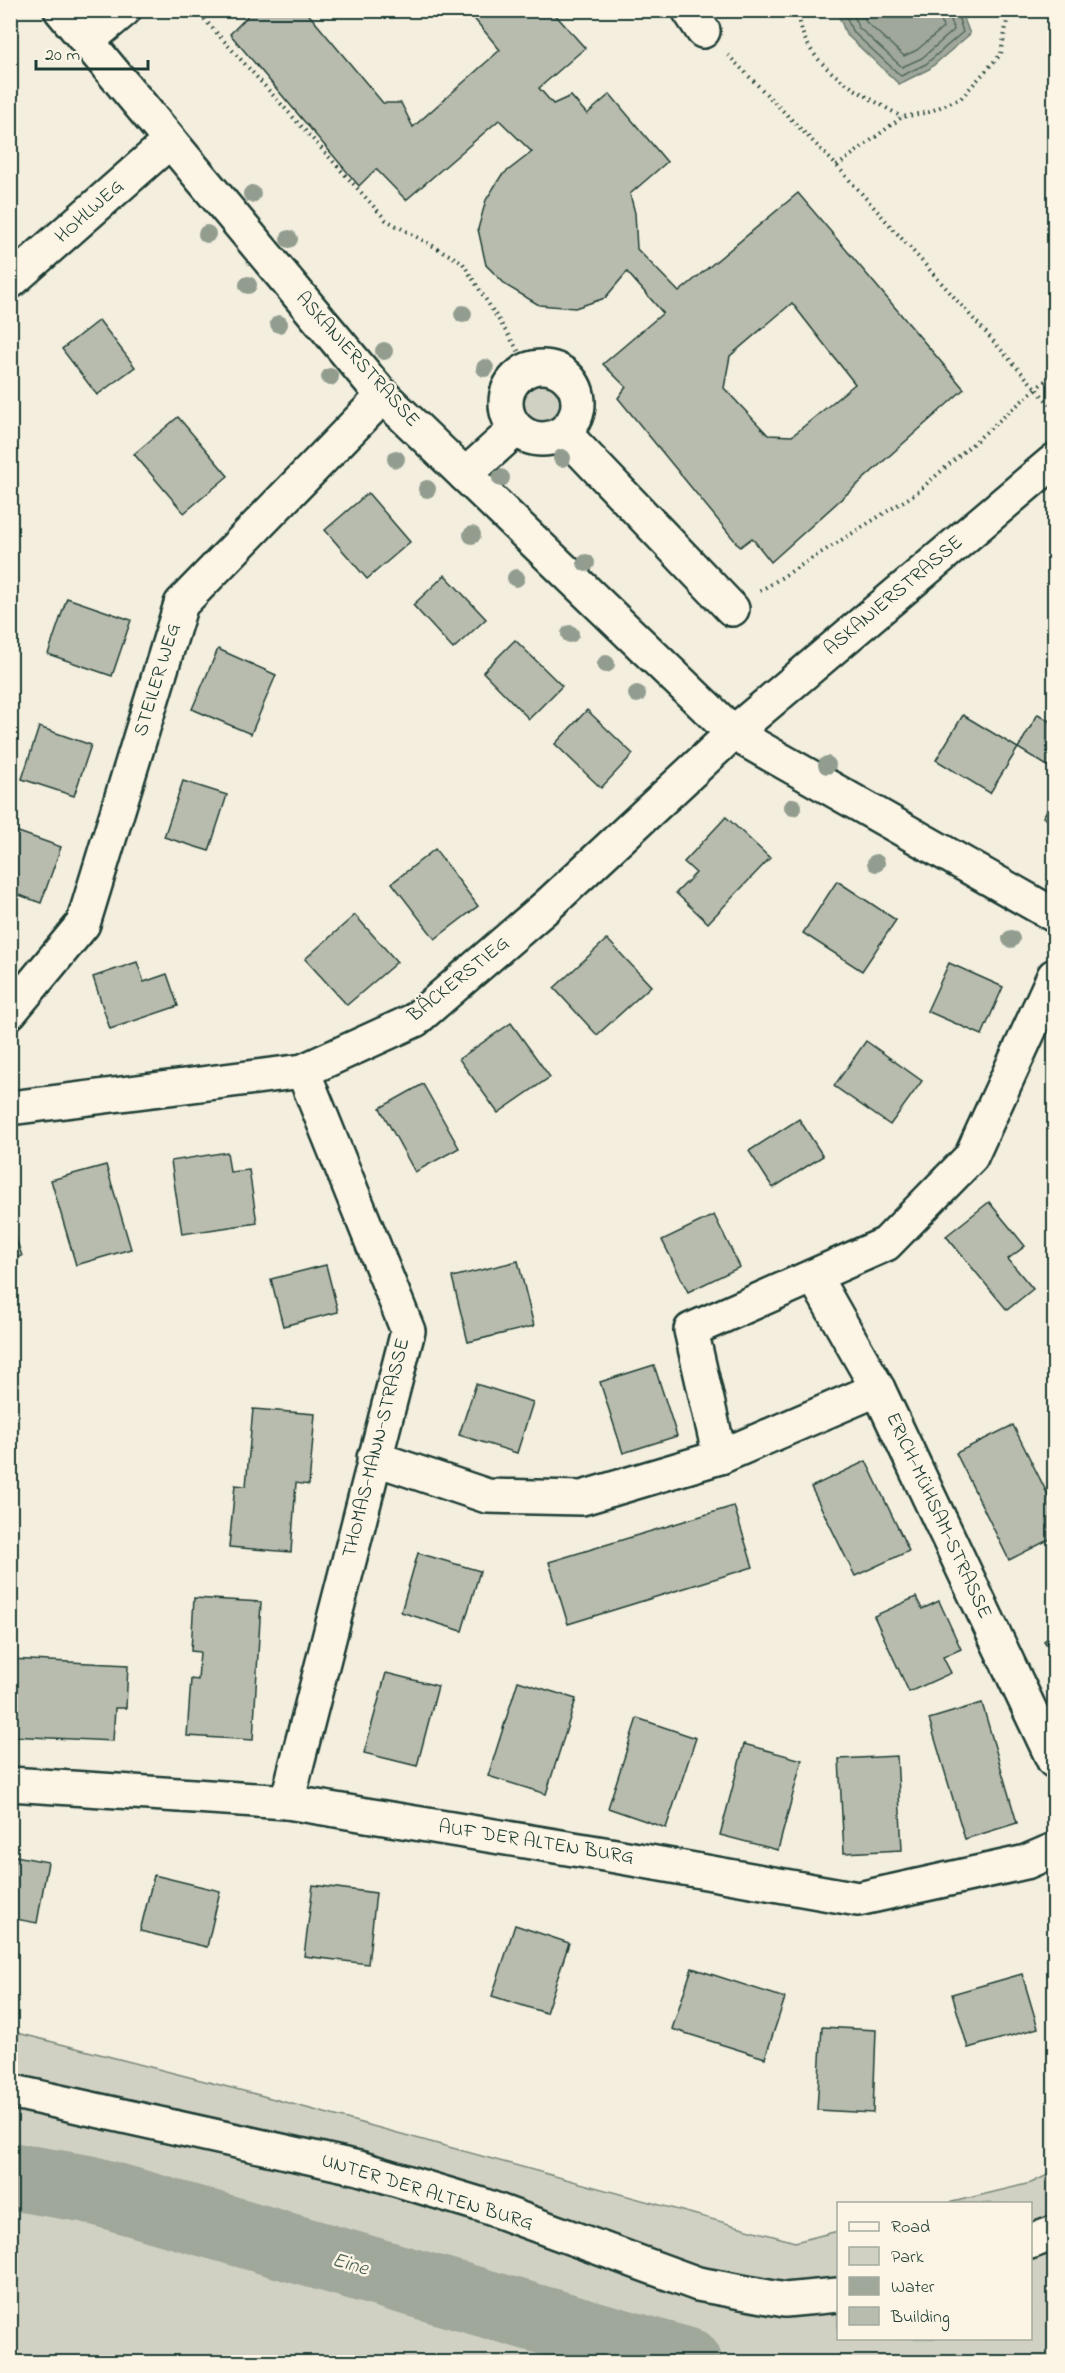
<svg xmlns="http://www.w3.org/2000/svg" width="1065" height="2373" font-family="'Indie Flower',sans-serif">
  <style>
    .green { fill: #d0d1c2; stroke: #78877b; stroke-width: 1.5 }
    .water { fill: #a0a89b; stroke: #6c7d72; stroke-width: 1.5 }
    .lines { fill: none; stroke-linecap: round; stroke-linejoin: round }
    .shore { stroke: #53685d; stroke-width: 1.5 }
    .river { stroke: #a0a89b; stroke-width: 68 }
    .building { fill: #b8bcae; stroke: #1f3d34; stroke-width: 1.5; fill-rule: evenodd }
    .minor-casing { stroke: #1f3d34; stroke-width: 38 }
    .path { stroke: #1f3d34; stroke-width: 4; stroke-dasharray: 1.5 4.5; stroke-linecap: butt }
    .minor { stroke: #fcf5e5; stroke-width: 33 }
    .tree { fill: #929d90 }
    .labels { text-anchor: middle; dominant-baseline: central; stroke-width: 5; stroke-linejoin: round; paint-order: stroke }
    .street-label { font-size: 20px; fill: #1f3d34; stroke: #fcf5e5 }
    .water-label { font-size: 21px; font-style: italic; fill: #465d53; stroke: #fcf5e5 }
  </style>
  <rect width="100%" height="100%" fill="#f3eede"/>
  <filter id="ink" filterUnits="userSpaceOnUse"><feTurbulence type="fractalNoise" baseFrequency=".0167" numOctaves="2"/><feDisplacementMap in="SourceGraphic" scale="12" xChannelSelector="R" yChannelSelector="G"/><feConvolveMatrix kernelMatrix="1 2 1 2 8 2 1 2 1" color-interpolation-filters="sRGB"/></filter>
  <g filter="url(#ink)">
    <g class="green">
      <circle cx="543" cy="405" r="22"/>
      <path d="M10 2031 263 2096 795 2242 838 2231V2338H1030V2204L948 2203 1031 2183 1054 2172V2362H11Z"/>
    </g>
    <path class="water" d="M837 11H961L970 34 929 69 899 84 846 34Z"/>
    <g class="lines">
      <g class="shore">
        <path d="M844 10 852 31 901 76 926 64 963 32 956 10"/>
        <path d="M852 10 858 27 902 67 922 58 954 30 948 10"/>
        <path d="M862 10 866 22 904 56 917 50 943 28 939 10"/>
      </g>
      <path class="river" d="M10 2176 88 2189 688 2362"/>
    </g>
    <g class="building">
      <path d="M242 10H305L383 103H401L413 127 500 50 467 10H551L585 48 539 88 553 104 571 96 587 114 610 94 667 162 630 194 635 213 637 249 679 292 798 193 964 389 771 562 752 538 740 547 618 398 626 387 603 364 663 313 627 272 605 298 575 308 539 305 507 286 486 265 478 229 486 200 501 176 532 152 499 120 406 200 376 169 359 186 230 34 247 17ZM792 303 855 384 792 436 768 435 724 388 730 356Z"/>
      <path d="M99 320 135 367 97 395 62 349Z"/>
      <path d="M178 417 228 476 184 513 134 454Z"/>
      <path d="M368 493 410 542 367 579 325 530Z"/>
      <path d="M445 575 486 619 453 649 413 605Z"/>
      <path d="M67 598 131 620 112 676 48 654Z"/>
      <path d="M515 640 562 686 529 719 483 672Z"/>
      <path d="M218 649 276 675 251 734 192 709Z"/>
      <path d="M587 710 633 754 601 788 555 744Z"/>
      <path d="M1038 714 1054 724V770L1018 748Z"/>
      <path d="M963 715 1018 748 990 793 936 760Z"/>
      <path d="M39 727 91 745 74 796 22 779Z"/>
      <path d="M183 781 227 795 209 851 164 837Z"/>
      <path d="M1054 798V824L1043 817Z"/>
      <path d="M726 817 770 858 708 923 676 893 696 873 684 862Z"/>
      <path d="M10 829 61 847 41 903 14 893 10 903Z"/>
      <path d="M435 849 478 906 435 939 392 883Z"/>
      <path d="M837 881 896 920 862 971 803 933Z"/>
      <path d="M355 915 397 962 347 1005 305 959Z"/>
      <path d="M607 939 651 986 597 1035 554 988Z"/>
      <path d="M137 962 144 982 167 974 178 1006 110 1029 93 977Z"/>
      <path d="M949 963 1003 987 982 1035 927 1011Z"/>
      <path d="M511 1023 550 1077 498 1113 459 1059Z"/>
      <path d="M866 1041 922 1081 890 1125 834 1086Z"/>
      <path d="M423 1084 459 1148 415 1172 380 1108Z"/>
      <path d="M799 1119 823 1156 773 1188 749 1151Z"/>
      <path d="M227 1152 230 1172 249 1170 257 1223 182 1234 171 1161Z"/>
      <path d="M106 1165 131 1249 76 1265 51 1180Z"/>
      <path d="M989 1202 1025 1246 1008 1259 1033 1289 1007 1310 946 1236Z"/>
      <path d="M714 1215 740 1267 688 1292 662 1240Z"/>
      <path d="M10 1221 22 1256 10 1260Z"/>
      <path d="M518 1261 534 1326 468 1342 452 1277Z"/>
      <path d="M326 1265 338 1312 283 1326 271 1279Z"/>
      <path d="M654 1365 677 1436 623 1453 600 1382Z"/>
      <path d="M476 1384 533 1402 517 1453 459 1435Z"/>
      <path d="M253 1409 315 1414 309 1485 296 1483 291 1552 229 1547 235 1485 246 1486Z"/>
      <path d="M1013 1425 1054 1507V1537L1009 1560 956 1453Z"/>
      <path d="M866 1461 909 1551 855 1576 811 1487Z"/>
      <path d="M734 1506 753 1567 568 1624 549 1562Z"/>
      <path d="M418 1553 480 1571 462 1631 401 1612Z"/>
      <path d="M916 1597 922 1609 939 1601 961 1649 943 1657 951 1673 909 1692 874 1616Z"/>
      <path d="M194 1598 261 1602 253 1740 187 1736 191 1679 198 1680 200 1652 191 1651Z"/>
      <path d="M1054 1633V1655L1044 1641Z"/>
      <path d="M10 1659 128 1665 126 1708H115L113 1741 10 1736Z"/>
      <path d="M386 1673 438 1686 417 1766 364 1753Z"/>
      <path d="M518 1681 576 1699 546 1794 488 1776Z"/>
      <path d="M982 1703 1017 1823 965 1839 929 1719Z"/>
      <path d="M637 1718 696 1738 666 1828 608 1808Z"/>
      <path d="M744 1744 802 1760 778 1850 720 1835Z"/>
      <path d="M897 1756 902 1850 844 1853 839 1759Z"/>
      <path d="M10 1855 48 1862 37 1923 10 1918Z"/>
      <path d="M154 1875 220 1891 207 1947 140 1931Z"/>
      <path d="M313 1885 376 1893 368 1964 304 1956Z"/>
      <path d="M515 1925 569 1943 546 2013 492 1996Z"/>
      <path d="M692 1968 785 1998 765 2058 672 2029Z"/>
      <path d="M1022 1974 1038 2028 968 2048 952 1994Z"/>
      <path d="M822 2027 876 2030 873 2113 817 2110Z"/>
    </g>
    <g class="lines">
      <g class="minor-casing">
        <g id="minor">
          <path d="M61 10 383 396 733 733 1054 461"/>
          <path d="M689 10 703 31"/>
          <path d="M87 41 124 10"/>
          <path d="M10 282 170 141"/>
          <circle cx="542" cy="403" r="36"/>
          <path d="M564 433 732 609"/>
          <path d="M465 475 516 429"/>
          <path d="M10 1012 83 924 181 604 383 396"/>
          <path d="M10 1108 303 1071 415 1020 547 906 733 733 1054 915"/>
          <path d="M814 1276 878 1389 1054 1761"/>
          <path d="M720 1457 691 1330 886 1244 971 1157 1054 976"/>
          <path d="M374 1458 487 1496 582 1498 720 1457 878 1389"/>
          <path d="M10 1784 287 1802 610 1855 858 1899 1026 1862 1054 1850"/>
          <path d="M287 1802 408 1331 303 1071"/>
          <path d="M10 2091 359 2168 482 2205 698 2284 785 2300 838 2295"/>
          <path d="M1030 2242 1054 2233"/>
        </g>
      </g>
      <g class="path">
        <path d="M196 10 386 220 462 262 519 352"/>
        <path d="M799 10C798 65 862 93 902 117"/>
        <path d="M728 55 837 166 1054 409"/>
        <path d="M837 166 902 117 929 112 961 98 1001 54 1009 10"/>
        <path d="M760 591 915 494 1054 373"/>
      </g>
      <use href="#minor" class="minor"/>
    </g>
    <g class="tree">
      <circle cx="252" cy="194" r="9"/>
      <circle cx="207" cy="234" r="9"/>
      <circle cx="289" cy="239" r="9"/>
      <circle cx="248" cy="285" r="9"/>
      <circle cx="463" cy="314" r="9"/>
      <circle cx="279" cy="324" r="9"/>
      <circle cx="384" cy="351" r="9"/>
      <circle cx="485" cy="368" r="9"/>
      <circle cx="330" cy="377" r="9"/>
      <circle cx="562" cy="458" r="9"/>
      <circle cx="396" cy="459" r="9"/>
      <circle cx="501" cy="478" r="9"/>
      <circle cx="427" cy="489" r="9"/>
      <circle cx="472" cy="535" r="9"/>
      <circle cx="586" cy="563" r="9"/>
      <circle cx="516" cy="578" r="9"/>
      <circle cx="570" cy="634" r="9"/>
      <circle cx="606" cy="664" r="9"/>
      <circle cx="637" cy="694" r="9"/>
      <circle cx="827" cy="765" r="9"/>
      <circle cx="793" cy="807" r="9"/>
      <circle cx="876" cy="863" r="9"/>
      <circle cx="1011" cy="939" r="9"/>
    </g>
  </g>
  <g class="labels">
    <g class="street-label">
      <text transform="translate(90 212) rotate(-42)">HOHLWEG</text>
      <text transform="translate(357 360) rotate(48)">ASKANIERSTRASSE</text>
      <text transform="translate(894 596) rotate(-40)">ASKANIERSTRASSE</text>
      <text transform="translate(158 680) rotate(-73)">STEILER WEG</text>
      <text transform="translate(459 980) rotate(-39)">BÄCKERSTIEG</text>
      <text transform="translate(377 1448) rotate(-76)">THOMAS-MANN-STRASSE</text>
      <text transform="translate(938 1516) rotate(65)">ERICH-MÜHSAM-STRASSE</text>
      <text transform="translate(536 1843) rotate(9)">AUF DER ALTEN BURG</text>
      <text transform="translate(427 2193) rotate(17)">UNTER DER ALTEN BURG</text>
    </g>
    <g class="water-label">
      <text transform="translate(350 2265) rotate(16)">Eine</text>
    </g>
  </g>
  <rect width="1065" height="2373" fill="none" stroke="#fcf5e5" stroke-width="36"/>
  <rect x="18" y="18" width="1029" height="2337" fill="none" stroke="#1f3d34" stroke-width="2" filter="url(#ink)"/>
  <rect x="837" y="2202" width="195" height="138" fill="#fcf5e5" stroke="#a4ab9e" stroke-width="1.5"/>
  <rect x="849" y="2222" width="30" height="9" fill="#fcf5e5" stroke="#a4ab9e" stroke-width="1.5"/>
  <text x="891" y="2232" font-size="18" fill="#1f3d34">Road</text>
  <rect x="849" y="2247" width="30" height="18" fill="#d0d1c2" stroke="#a4ab9e" stroke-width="1.5"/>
  <text x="891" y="2262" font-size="18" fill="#1f3d34">Park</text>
  <rect x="849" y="2277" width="30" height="18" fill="#a0a89b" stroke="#a4ab9e" stroke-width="1.5"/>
  <text x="891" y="2292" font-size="18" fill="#1f3d34">Water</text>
  <rect x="849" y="2307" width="30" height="18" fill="#b8bcae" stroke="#a4ab9e" stroke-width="1.5"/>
  <text x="891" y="2322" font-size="18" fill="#1f3d34">Building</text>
  <path d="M36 60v9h112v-9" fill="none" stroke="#1f3d34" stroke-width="3"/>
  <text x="45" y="60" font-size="18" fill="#1f3d34" stroke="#fcf5e5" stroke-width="4.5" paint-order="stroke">20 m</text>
</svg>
